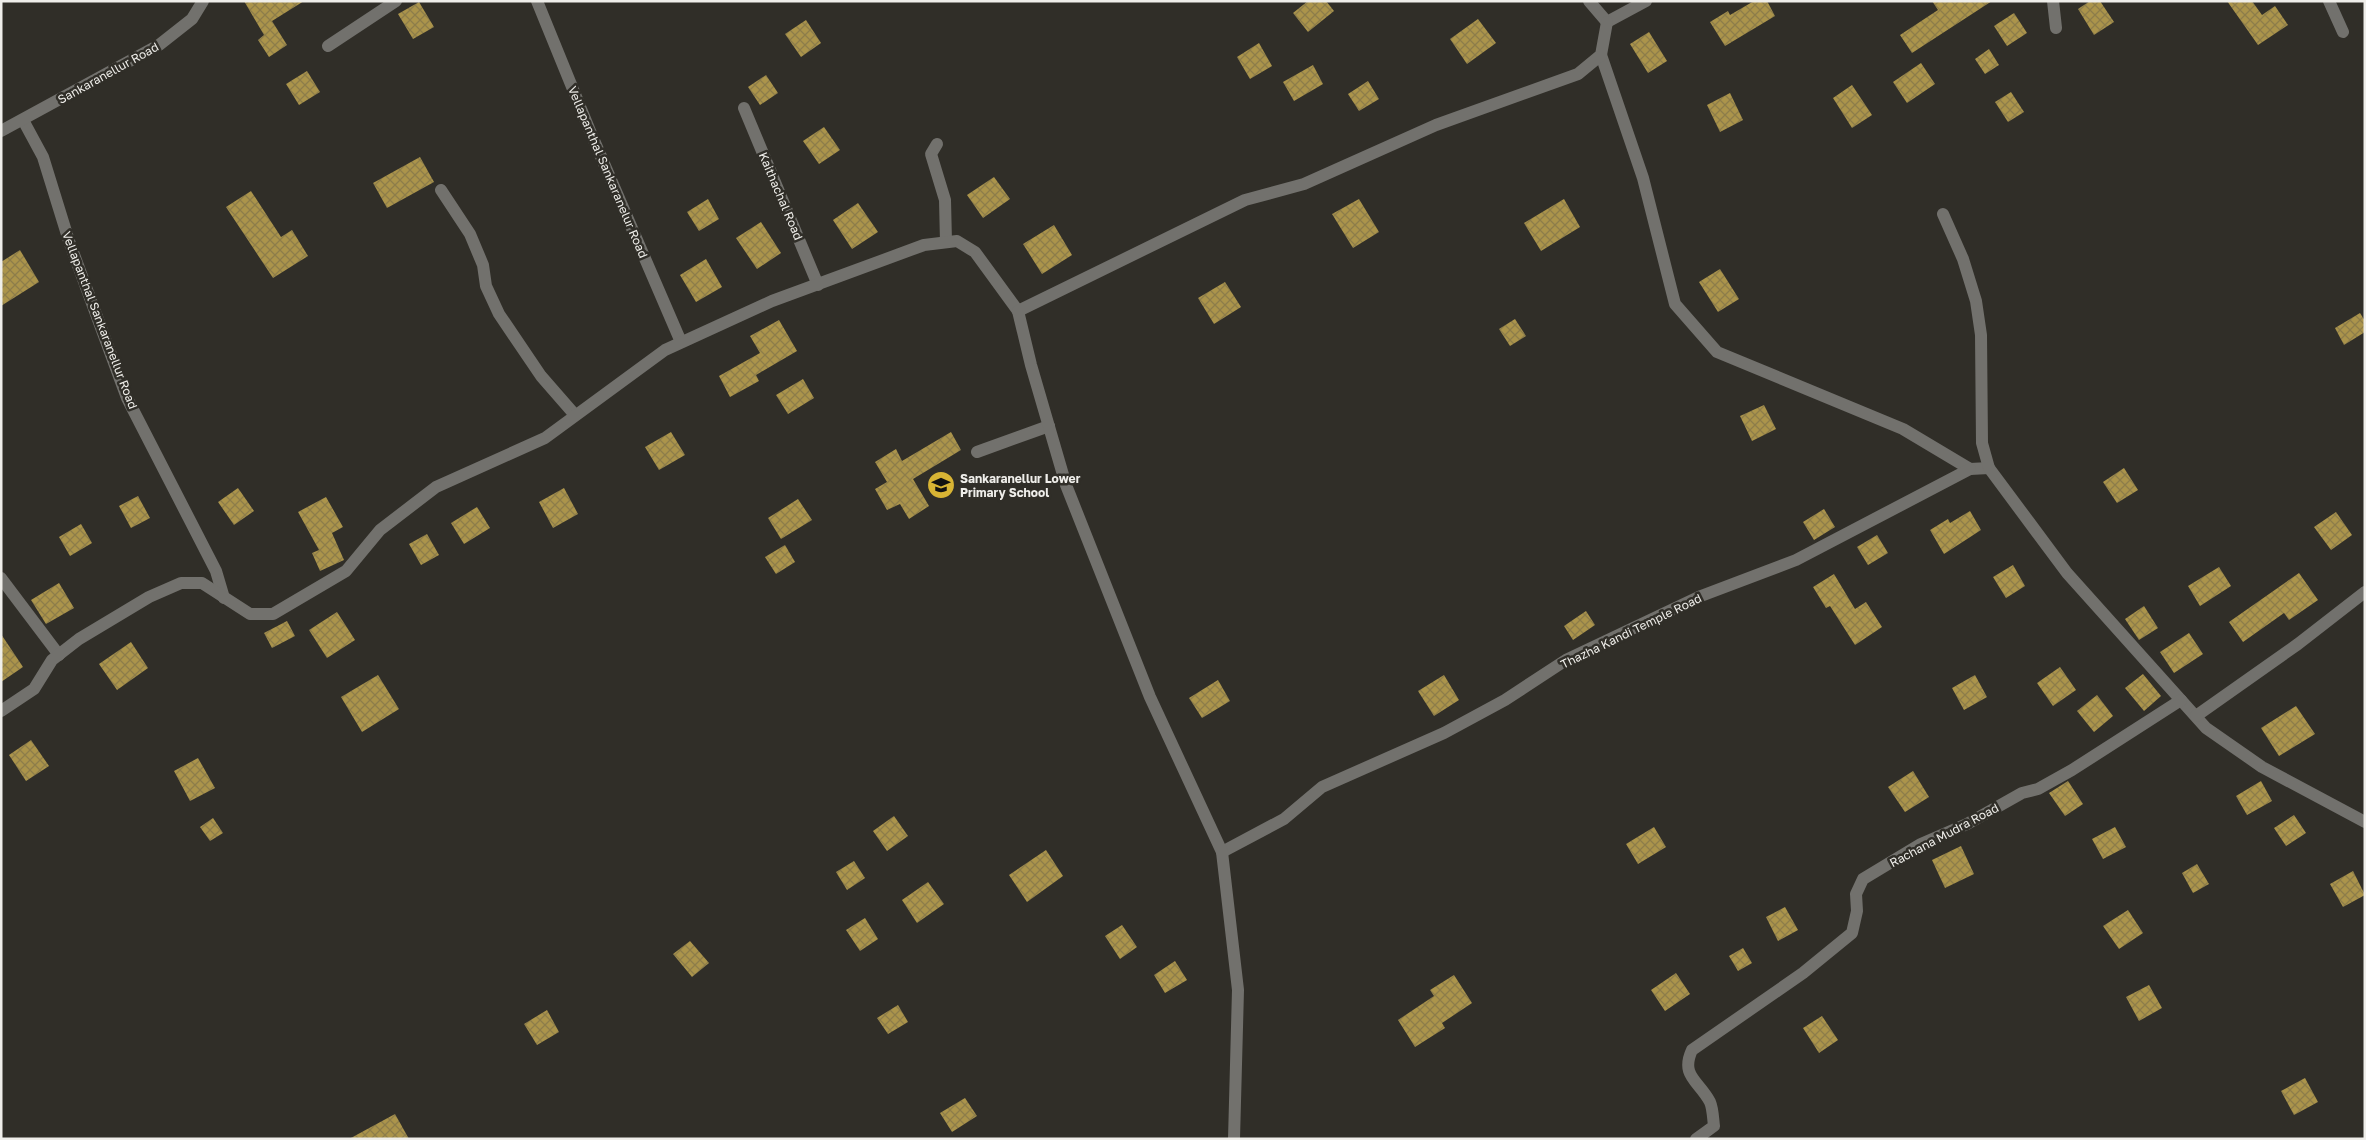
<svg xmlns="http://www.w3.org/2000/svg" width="2366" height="1140" font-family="'Golos Text',sans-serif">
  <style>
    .building { fill: url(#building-cross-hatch) }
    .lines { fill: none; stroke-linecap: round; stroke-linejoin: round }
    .minor { stroke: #72716d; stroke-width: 12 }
    .labels { text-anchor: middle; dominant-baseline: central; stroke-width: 5; stroke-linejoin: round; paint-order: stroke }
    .street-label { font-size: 12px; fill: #efeeea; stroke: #302e28 }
    .poi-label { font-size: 12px; font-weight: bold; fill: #efeeea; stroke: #302e28; text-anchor: start }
  </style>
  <defs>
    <pattern id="building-cross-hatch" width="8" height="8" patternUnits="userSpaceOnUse" patternTransform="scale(1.25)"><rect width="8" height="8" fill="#ab944b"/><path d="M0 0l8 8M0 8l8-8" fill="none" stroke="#8d7d4a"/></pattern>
  </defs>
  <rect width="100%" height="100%" fill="#302e28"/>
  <g class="building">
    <path d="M244 1H304L272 21 287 45 269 57 258 40 264 35Z"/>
    <path d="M1308 1H1326L1334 11 1308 32 1293 13Z"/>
    <path d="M1754 1H1767L1775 16 1725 46 1710 22 1728 11 1730 15Z"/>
    <path d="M1932 1H1992L1912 53 1900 35 1938 10Z"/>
    <path d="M2090 1H2100L2114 22 2094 35 2078 9Z"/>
    <path d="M2227 1H2252L2262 15 2275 6 2288 25 2258 45Z"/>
    <path d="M419 2 434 27 413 39 398 14Z"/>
    <path d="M2014 13 2027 33 2007 46 1994 26Z"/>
    <path d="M1478 19 1496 43 1467 64 1450 39Z"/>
    <path d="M806 20 821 43 801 57 785 34Z"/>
    <path d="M1649 32 1667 61 1648 73 1630 44Z"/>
    <path d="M1259 43 1272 66 1250 79 1237 57Z"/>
    <path d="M1989 49 1999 65 1985 74 1975 59Z"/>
    <path d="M1921 63 1935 84 1907 103 1893 82Z"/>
    <path d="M1313 65 1323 84 1294 101 1283 82Z"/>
    <path d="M307 71 320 92 299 105 286 84Z"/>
    <path d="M766 75 778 93 760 105 748 87Z"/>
    <path d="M1368 81 1379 99 1359 111 1348 94Z"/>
    <path d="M1852 85 1872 115 1852 128 1833 98Z"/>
    <path d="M2011 92 2024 112 2008 122 1995 102Z"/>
    <path d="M1730 93 1743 120 1720 132 1707 105Z"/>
    <path d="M824 127 840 150 819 164 803 141Z"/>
    <path d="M420 157 434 182 387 208 373 183Z"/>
    <path d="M994 177 1010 199 983 218 967 195Z"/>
    <path d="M251 191 281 237 292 230 308 256 273 278 226 207Z"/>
    <path d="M708 199 719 219 699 231 687 212Z"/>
    <path d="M1359 199 1379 232 1353 248 1332 214Z"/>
    <path d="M1564 199 1580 227 1541 251 1524 223Z"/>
    <path d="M858 203 878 232 852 249 833 220Z"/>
    <path d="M761 222 781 253 757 269 736 238Z"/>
    <path d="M1054 225 1072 255 1042 274 1023 244Z"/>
    <path d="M20 250 39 282 1 306V262Z"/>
    <path d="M706 259 722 287 696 302 680 275Z"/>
    <path d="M1720 269 1739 299 1718 312 1699 282Z"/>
    <path d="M1225 282 1241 307 1214 324 1198 298Z"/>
    <path d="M2360 313 2365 321V332L2344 345 2335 328Z"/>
    <path d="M1515 319 1526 336 1510 346 1499 329Z"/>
    <path d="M779 320 797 351 756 375 759 381 730 397 719 376 760 353 750 336Z"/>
    <path d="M803 379 814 398 788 414 776 395Z"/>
    <path d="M1764 405 1776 429 1752 441 1740 416Z"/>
    <path d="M671 432 685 455 659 470 645 447Z"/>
    <path d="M951 432 961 450 913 479 929 506 909 519 900 504 887 510 875 489 887 482 875 462 896 449 902 461Z"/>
    <path d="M2124 468 2138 490 2117 503 2103 482Z"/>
    <path d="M238 488 254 511 234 525 218 502Z"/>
    <path d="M564 488 578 514 553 528 539 502Z"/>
    <path d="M138 496 150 518 131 528 119 506Z"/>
    <path d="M326 497 343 527 332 533 344 560 320 571 312 553 319 550 298 512Z"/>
    <path d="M798 499 812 520 781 539 768 518Z"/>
    <path d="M477 507 490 528 464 544 451 523Z"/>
    <path d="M1824 509 1835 527 1814 540 1803 522Z"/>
    <path d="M1970 511 1981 530 1944 554 1930 530 1948 519 1950 523Z"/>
    <path d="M2336 512 2352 535 2331 550 2314 527Z"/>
    <path d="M81 524 92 543 70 556 59 537Z"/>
    <path d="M427 534 439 555 421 565 409 544Z"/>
    <path d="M1877 535 1888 553 1868 565 1857 547Z"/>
    <path d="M785 545 795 562 776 574 765 557Z"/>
    <path d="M2013 565 2025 586 2006 598 1993 577Z"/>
    <path d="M2219 567 2231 586 2200 606 2188 586Z"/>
    <path d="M2299 573 2318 600 2289 620 2284 613 2243 642 2229 622Z"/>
    <path d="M1834 574 1855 609 1866 602 1882 627 1855 645 1830 606 1826 608 1813 587Z"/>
    <path d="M59 583 74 608 46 624 31 600Z"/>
    <path d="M2144 606 2158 628 2139 640 2125 619Z"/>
    <path d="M1586 611 1595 625 1573 640 1564 626Z"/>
    <path d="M337 612 355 640 327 658 309 630Z"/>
    <path d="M287 621 295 636 272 648 264 633Z"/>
    <path d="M2189 633 2203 654 2174 673 2160 652Z"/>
    <path d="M1 634 23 667 1 682Z"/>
    <path d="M131 642 148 668 117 690 99 664Z"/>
    <path d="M2060 667 2076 690 2053 706 2037 683Z"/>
    <path d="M2143 674 2161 696 2144 711 2125 688Z"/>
    <path d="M378 675 399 709 362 732 341 697Z"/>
    <path d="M1444 675 1459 700 1434 716 1418 691Z"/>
    <path d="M1975 675 1987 697 1964 710 1952 688Z"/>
    <path d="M1218 680 1230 701 1202 718 1189 698Z"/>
    <path d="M2097 695 2113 716 2094 732 2077 711Z"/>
    <path d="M2296 706 2315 734 2279 756 2261 728Z"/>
    <path d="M31 740 49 766 26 781 9 755Z"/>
    <path d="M198 758 215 788 190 801 174 771Z"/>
    <path d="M1913 771 1929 797 1905 812 1888 787Z"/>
    <path d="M2068 781 2083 804 2065 816 2049 793Z"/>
    <path d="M2261 781 2272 801 2247 815 2236 796Z"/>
    <path d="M2294 815 2306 833 2286 846 2274 828Z"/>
    <path d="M894 816 908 836 887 851 873 831Z"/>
    <path d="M213 818 223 833 210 841 200 827Z"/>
    <path d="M1654 827 1666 847 1638 864 1626 844Z"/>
    <path d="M2115 827 2126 847 2103 859 2092 839Z"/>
    <path d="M1961 846 1974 874 1945 888 1932 860Z"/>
    <path d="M1046 850 1063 876 1027 902 1009 875Z"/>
    <path d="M854 861 865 878 847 890 836 872Z"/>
    <path d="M2197 864 2209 884 2193 893 2182 873Z"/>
    <path d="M2353 871 2365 895 2343 907 2330 884Z"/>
    <path d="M928 882 944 904 917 923 902 900Z"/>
    <path d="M1785 907 1798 930 1778 941 1766 917Z"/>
    <path d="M2128 910 2143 933 2119 949 2103 926Z"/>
    <path d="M865 918 878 939 860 951 846 930Z"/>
    <path d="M1122 925 1137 947 1120 959 1105 936Z"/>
    <path d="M690 941 709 963 692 977 673 954Z"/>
    <path d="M1743 948 1752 963 1738 971 1729 956Z"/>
    <path d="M1175 961 1187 980 1165 993 1154 975Z"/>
    <path d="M1676 973 1690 994 1665 1011 1651 990Z"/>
    <path d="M1454 975 1472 1003 1442 1023 1445 1028 1415 1047 1398 1020 1434 996 1430 990Z"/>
    <path d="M2149 985 2162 1008 2139 1021 2126 997Z"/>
    <path d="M898 1005 908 1022 888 1034 877 1018Z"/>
    <path d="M547 1010 559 1032 537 1045 524 1024Z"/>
    <path d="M1822 1016 1838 1040 1819 1053 1803 1028Z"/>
    <path d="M2305 1078 2318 1102 2294 1115 2281 1091Z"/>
    <path d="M965 1098 977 1116 952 1132 940 1113Z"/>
    <path d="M395 1114 409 1139H349Z"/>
  </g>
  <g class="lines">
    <g class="minor">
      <path d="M537 1 590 131 681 342"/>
      <path d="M1589 1 1607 22 1646 1"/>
      <path d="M2053 1 2056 28"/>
      <path d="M2329 1 2343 32"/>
      <path d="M328 46 396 1"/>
      <path d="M1601 55 1643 178 1675 304 1717 352 1903 429 1970 469 1989 468"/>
      <path d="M744 108 818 285"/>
      <path d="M23 120 43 157 69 241 127 398 216 571 224 598"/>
      <path d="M1 131 159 45 192 19 203 1"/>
      <path d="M937 144 931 154 945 200 946 242"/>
      <path d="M441 190 470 234 483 265 486 286 499 314 541 376 575 415"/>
      <path d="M1943 214 1963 259 1976 301 1981 335 1982 443 1989 468 2067 573 2206 728 2262 767 2365 822"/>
      <path d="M977 452 1049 426"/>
      <path d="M1 578 59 655"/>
      <path d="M1 711 34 689 52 660 79 639 149 597 181 583H202L250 614H273L346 571 380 530 436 487 545 438 665 350 772 301 924 245 957 241 975 252 1018 311"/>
      <path d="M2196 716 2298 644 2365 592"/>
      <path d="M1222 852 1284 819 1322 787 1444 733 1505 700 1566 660 1701 596 1796 560 1970 469"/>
      <path d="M1234 1139 1238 990 1222 852 1150 697 1066 485 1031 365 1018 311 1245 200 1304 184 1436 125 1578 74 1601 55 1607 22"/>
      <path d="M1696 1139 1714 1126C1713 1119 1713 1109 1710 1102 1699 1081 1680 1076 1692 1050L1803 973 1852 933 1857 911 1856 894 1863 879 1921 844 1967 824 2022 793 2038 789 2072 770 2181 700"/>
    </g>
  </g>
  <defs>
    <g id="school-disc" transform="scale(1.4375)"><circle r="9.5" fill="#d8b434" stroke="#302e28"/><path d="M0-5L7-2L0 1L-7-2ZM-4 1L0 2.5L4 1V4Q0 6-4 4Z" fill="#111"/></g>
  </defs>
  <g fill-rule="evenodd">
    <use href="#school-disc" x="941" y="485"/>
  </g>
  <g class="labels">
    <g class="street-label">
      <text transform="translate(108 73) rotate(-29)">Sankaranellur Road</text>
      <text transform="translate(608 172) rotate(67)">Vellapanthal Sankaranelur Road</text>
      <text transform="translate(781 196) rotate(67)">Kaithachal Road</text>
      <text transform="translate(100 320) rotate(69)">Vellapanthal Sankaranellur Road</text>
      <text transform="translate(1631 631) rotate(-26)">Thazha Kandi Temple Road</text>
      <text transform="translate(1944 835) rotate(-28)">Rachana Mudra Road</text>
    </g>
    <g class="poi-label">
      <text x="960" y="478">Sankaranellur Lower<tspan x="960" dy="14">Primary School</tspan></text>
    </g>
  </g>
  <rect width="2366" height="1140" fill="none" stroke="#efeeea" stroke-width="5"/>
</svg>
